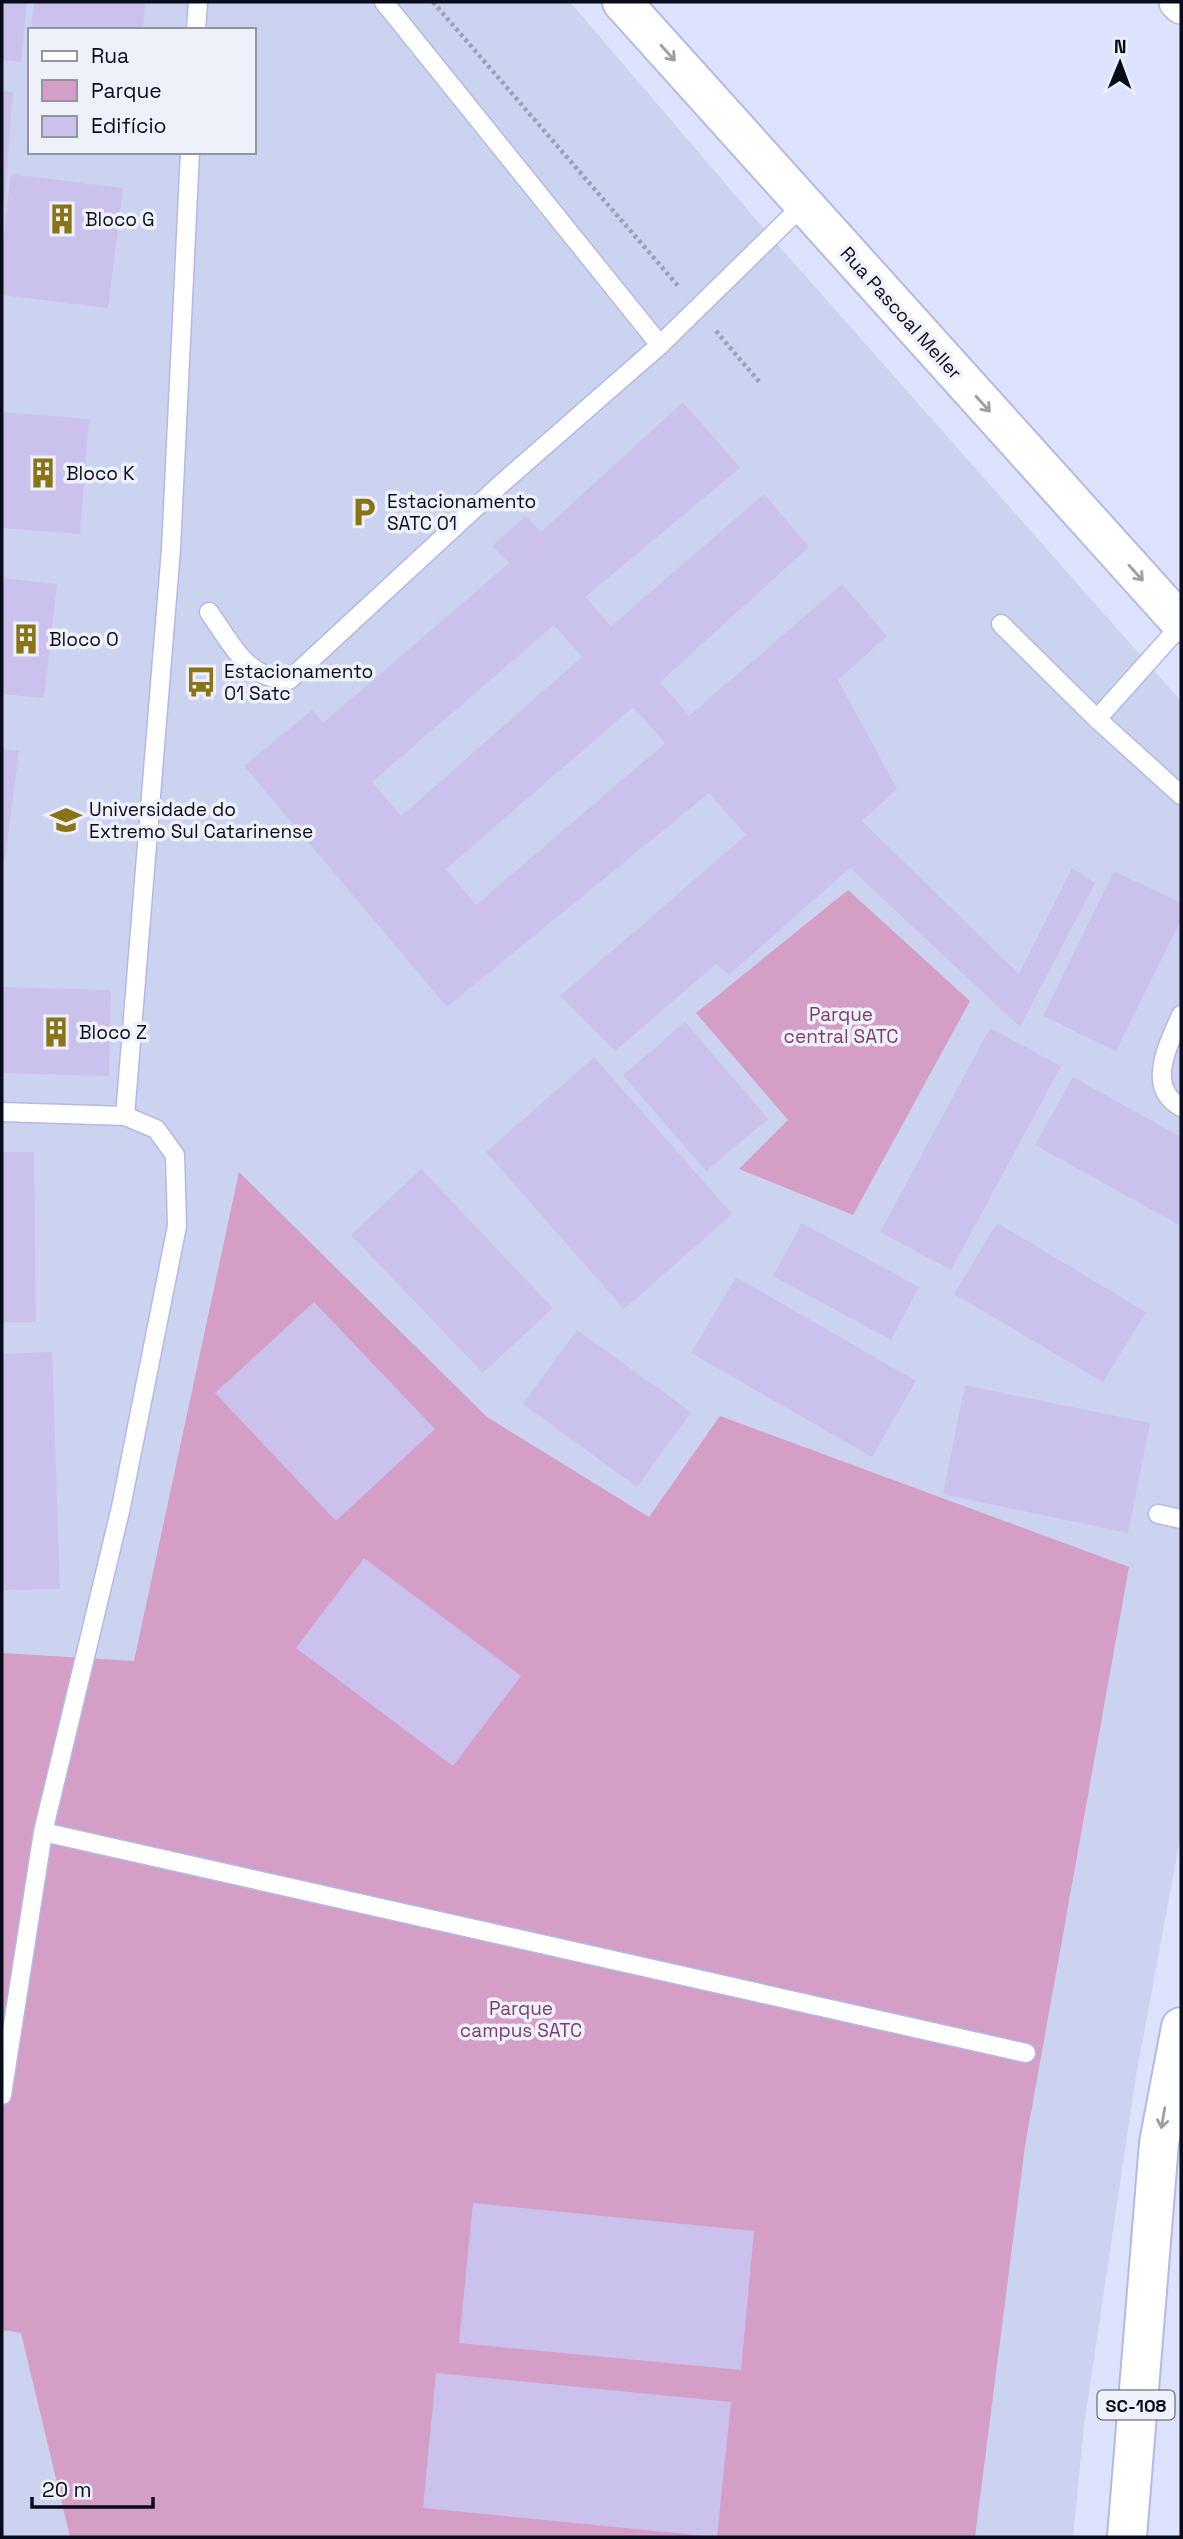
<svg xmlns="http://www.w3.org/2000/svg" width="1183" height="2539" font-family="'Space Grotesk',sans-serif">
  <style>
    .built { fill: #ccd3f0; fill-rule: evenodd }
    .green { fill: #d49ec7 }
    .building { fill: #cbc1ed; fill-rule: evenodd }
    .lines { fill: none; stroke-linecap: round; stroke-linejoin: round }
    .service-casing { stroke: #b1bae4; stroke-width: 21 }
    .minor-casing { stroke: #b1bae4; stroke-width: 38 }
    .primary-casing { stroke: #b1bae4; stroke-width: 42 }
    .path { stroke: #9ba0b6; stroke-width: 4.5; stroke-dasharray: 3.5 3.5; stroke-linecap: butt }
    .service { stroke: #fff; stroke-width: 18 }
    .minor { stroke: #fff; stroke-width: 35 }
    .primary { stroke: #fff; stroke-width: 38 }
    .oneway { stroke: #9d9ea3 }
    .labels { text-anchor: middle; dominant-baseline: central; stroke-width: 7; stroke-linejoin: round; paint-order: stroke }
    .shield { fill: #eff1fa; stroke: #4e515d; stroke-width: 2 }
    .shield-label { font-size: 18px; font-weight: bold; fill: #090c1a }
    .poi-label { font-size: 19px; fill: #090c1a; stroke: #eff1fa; text-anchor: start }
    .street-label { font-size: 19px; fill: #090c1a; stroke: #eff1fa }
    .park-label { font-size: 19px; fill: #7d3b70; stroke: #eff1fa }
  </style>
  <rect width="100%" height="100%" fill="#dde3fd"/>
  <path class="built" d="M2 2H570L771 237 1181 701V1834L1136 2076 1084 2426 1073 2537H2ZM30 30H254V152H30Z"/>
  <g class="green">
    <path d="M848 890 970 1001 853 1215 739 1169 788 1120 696 1013Z"/>
    <path d="M239 1172 487 1417 649 1517 720 1416 1129 1567 1025 2146 975 2537H70L21 2333 2 2330V1653L134 1661Z"/>
  </g>
  <g class="building">
    <path d="M2 2H27L21 62 2 60Z"/>
    <path d="M34 2H145L143 30H31Z"/>
    <path d="M2 91 13 92 4 205H2Z"/>
    <path d="M11 174 123 188 108 308 2 295V250Z"/>
    <path d="M683 402 740 468 585 597 611 626 764 494 809 547 660 682 689 716 842 584 887 636 838 680 897 789 862 821 1019 974 1072 868 1095 883 1020 1027 850 868 729 975 716 964 615 1051 560 996 746 835 709 793 447 1007 244 766 312 710 323 723 509 563 492 546 526 516 541 532ZM554 625 582 657 401 816 372 782ZM633 707 665 743 476 905 446 869Z"/>
    <path d="M2 412 89 419 80 534 2 528Z"/>
    <path d="M2 578 57 584 44 698 2 694Z"/>
    <path d="M2 749 19 751 5 860 2 859Z"/>
    <path d="M1114 871 1181 903V920L1116 1051 1043 1016Z"/>
    <path d="M2 987 111 990 109 1076 2 1073Z"/>
    <path d="M685 1022 768 1119 706 1171 623 1075Z"/>
    <path d="M990 1028 1061 1066 951 1270 880 1232Z"/>
    <path d="M594 1057 732 1214 624 1309 486 1152Z"/>
    <path d="M1073 1077 1181 1137V1226L1035 1145Z"/>
    <path d="M2 1152H34L36 1322H2Z"/>
    <path d="M421 1169 553 1308 483 1373 351 1235Z"/>
    <path d="M802 1223 919 1287 891 1340 773 1276Z"/>
    <path d="M997 1223 1146 1312 1103 1382 954 1294Z"/>
    <path d="M736 1277 916 1381 872 1457 691 1353Z"/>
    <path d="M314 1302 435 1429 336 1521 215 1393Z"/>
    <path d="M577 1330 691 1412 637 1487 523 1404Z"/>
    <path d="M52 1352 60 1589 2 1590V1354Z"/>
    <path d="M965 1385 1150 1423 1128 1533 943 1494Z"/>
    <path d="M364 1558 521 1676 453 1766 296 1648Z"/>
    <path d="M473 2203 754 2231 741 2370 459 2343Z"/>
    <path d="M436 2373 731 2402 717 2537 423 2508Z"/>
  </g>
  <g class="lines">
    <g class="service-casing">
      <g id="service">
        <path d="M196 30 198 2"/>
        <path d="M660 345 803 205"/>
        <path d="M209 612C232 644 246 679 289 680L501 484 660 345 384 2"/>
        <path d="M1001 624 1097 719"/>
        <path d="M1181 625 1097 719 1181 795"/>
        <path d="M1181 1015C1170 1042 1144 1087 1181 1107"/>
        <path d="M2 1112 125 1116 156 1129 175 1155 177 1226 121 1507 43 1832 2 2095"/>
        <path d="M125 1116 171 549 190 152"/>
        <path d="M1158 1514 1181 1519"/>
        <path d="M43 1832 1026 2053"/>
      </g>
    </g>
    <g class="minor-casing">
      <path id="minor" d="M1177 2 1181 6"/>
    </g>
    <g class="primary-casing">
      <g id="primary">
        <path d="M622 2 1181 623"/>
        <path d="M1127 2537 1159 2143 1181 2027"/>
      </g>
    </g>
    <g class="path">
      <path d="M433 2 679 287"/>
      <path d="M716 331 761 384"/>
    </g>
    <use href="#service" class="service"/>
    <use href="#minor" class="minor"/>
    <use href="#primary" class="primary"/>
  </g>
  <defs><path id="oneway-shaft" d="M-6 0H5M1.5-3L5.5 0L1.5 3" fill="none" stroke-width="1.6" stroke-linecap="round" stroke-linejoin="round" transform="scale(1.75)"/></defs>
  <g class="oneway">
    <use href="#oneway-shaft" transform="translate(668 53) rotate(48)"/>
    <use href="#oneway-shaft" transform="translate(983 404) rotate(48)"/>
    <use href="#oneway-shaft" transform="translate(1136 573) rotate(48)"/>
    <use href="#oneway-shaft" transform="translate(1163 2118) rotate(100)"/>
  </g>
  <defs>
    <g id="building-bare" transform="scale(2.415)"><path d="M-4-6H4V6H1V3H-1V6H-4ZM-2.5-4.3h1.7v1.8h-1.7ZM.8-4.3h1.7v1.8H.8ZM-2.5-1h1.7V.8h-1.7ZM.8-1h1.7V.8H.8Z" fill="#897417" stroke="#eff1fa" stroke-width="2.5" paint-order="stroke"/></g>
    <g id="parking-bare" transform="scale(2.415)"><path d="M-3.5-5.5H1a3.5 3.5 0 0 1 0 7H-1V5.5H-3.5ZM-1-3.4V-.6H.8a1.4 1.4 0 0 0 0-2.8Z" fill="#897417" stroke="#eff1fa" stroke-width="2.5" paint-order="stroke"/></g>
    <g id="bus-bare" transform="scale(2.415)"><path d="M-5-6H5V4H4V6H2V4H-2V6H-4V4H-5ZM-3.5-4V0h7V-4ZM-3.5 1.2v1.5H-2V1.2ZM2 1.2v1.5H3.5V1.2Z" fill="#897417" stroke="#eff1fa" stroke-width="2.5" paint-order="stroke"/></g>
    <g id="university-bare" transform="scale(2.415)"><path d="M0-5L7-2L0 1L-7-2ZM-4 1L0 2.5L4 1V4Q0 6-4 4Z" fill="#897417" stroke="#eff1fa" stroke-width="2.5" paint-order="stroke"/></g>
  </defs>
  <g fill-rule="evenodd">
    <use href="#building-bare" x="62" y="219"/>
    <use href="#building-bare" x="43" y="473"/>
    <use href="#parking-bare" x="364" y="512"/>
    <use href="#building-bare" x="26" y="639"/>
    <use href="#bus-bare" x="201" y="682"/>
    <use href="#university-bare" x="66" y="820"/>
    <use href="#building-bare" x="56" y="1032"/>
  </g>
  <g class="labels">
    <rect class="shield" x="1097.5" y="2390.5" width="77" height="29" rx="5"/>
    <g class="shield-label">
      <text x="1136" y="2405">SC-108</text>
    </g>
    <g class="poi-label">
      <text x="85" y="219">Bloco G</text>
      <text x="66" y="473">Bloco K</text>
      <text x="387" y="501">Estacionamento<tspan x="387" dy="22">SATC 01</tspan></text>
      <text x="49" y="639">Bloco O</text>
      <text x="224" y="671">Estacionamento<tspan x="224" dy="22">01 Satc</tspan></text>
      <text x="89" y="809">Universidade do<tspan x="89" dy="22">Extremo Sul Catarinense</tspan></text>
      <text x="79" y="1032">Bloco Z</text>
    </g>
    <g class="street-label">
      <text transform="translate(901 313) rotate(48)">Rua Pascoal Meller</text>
    </g>
    <g class="park-label">
      <text x="841" y="1014">Parque<tspan x="841" dy="22">central SATC</tspan></text>
      <text x="521" y="2008">Parque<tspan x="521" dy="22">campus SATC</tspan></text>
    </g>
  </g>
  <rect width="1183" height="2539" fill="none" stroke="#090c1a" stroke-width="7"/>
  <rect x="28" y="28" width="228" height="126" fill="#eff1fa" stroke="#9395a0" stroke-width="2"/>
  <rect x="42" y="51" width="35" height="10" fill="#ffffff" stroke="#9395a0" stroke-width="2"/>
  <text x="91" y="63" font-size="21" fill="#090c1a">Rua</text>
  <rect x="42" y="80" width="35" height="21" fill="#d49ec7" stroke="#9395a0" stroke-width="2"/>
  <text x="91" y="98" font-size="21" fill="#090c1a">Parque</text>
  <rect x="42" y="116" width="35" height="21" fill="#cbc1ed" stroke="#9395a0" stroke-width="2"/>
  <text x="91" y="133" font-size="21" fill="#090c1a">Edifício</text>
  <g transform="translate(1120 63) rotate(1)" stroke="#eff1fa" stroke-width="5" paint-order="stroke">
  <path d="M0-5L12 26L0 18L-12 26Z" fill="#090c1a"/>
  <text y="-10" font-size="19" font-weight="bold" text-anchor="middle" fill="#090c1a">N</text>
  </g>
  <path d="M32 2497v10h121v-10" fill="none" stroke="#090c1a" stroke-width="3.5"/>
  <text x="42" y="2497" font-size="21" fill="#090c1a" stroke="#eff1fa" stroke-width="5" paint-order="stroke">20 m</text>
</svg>
